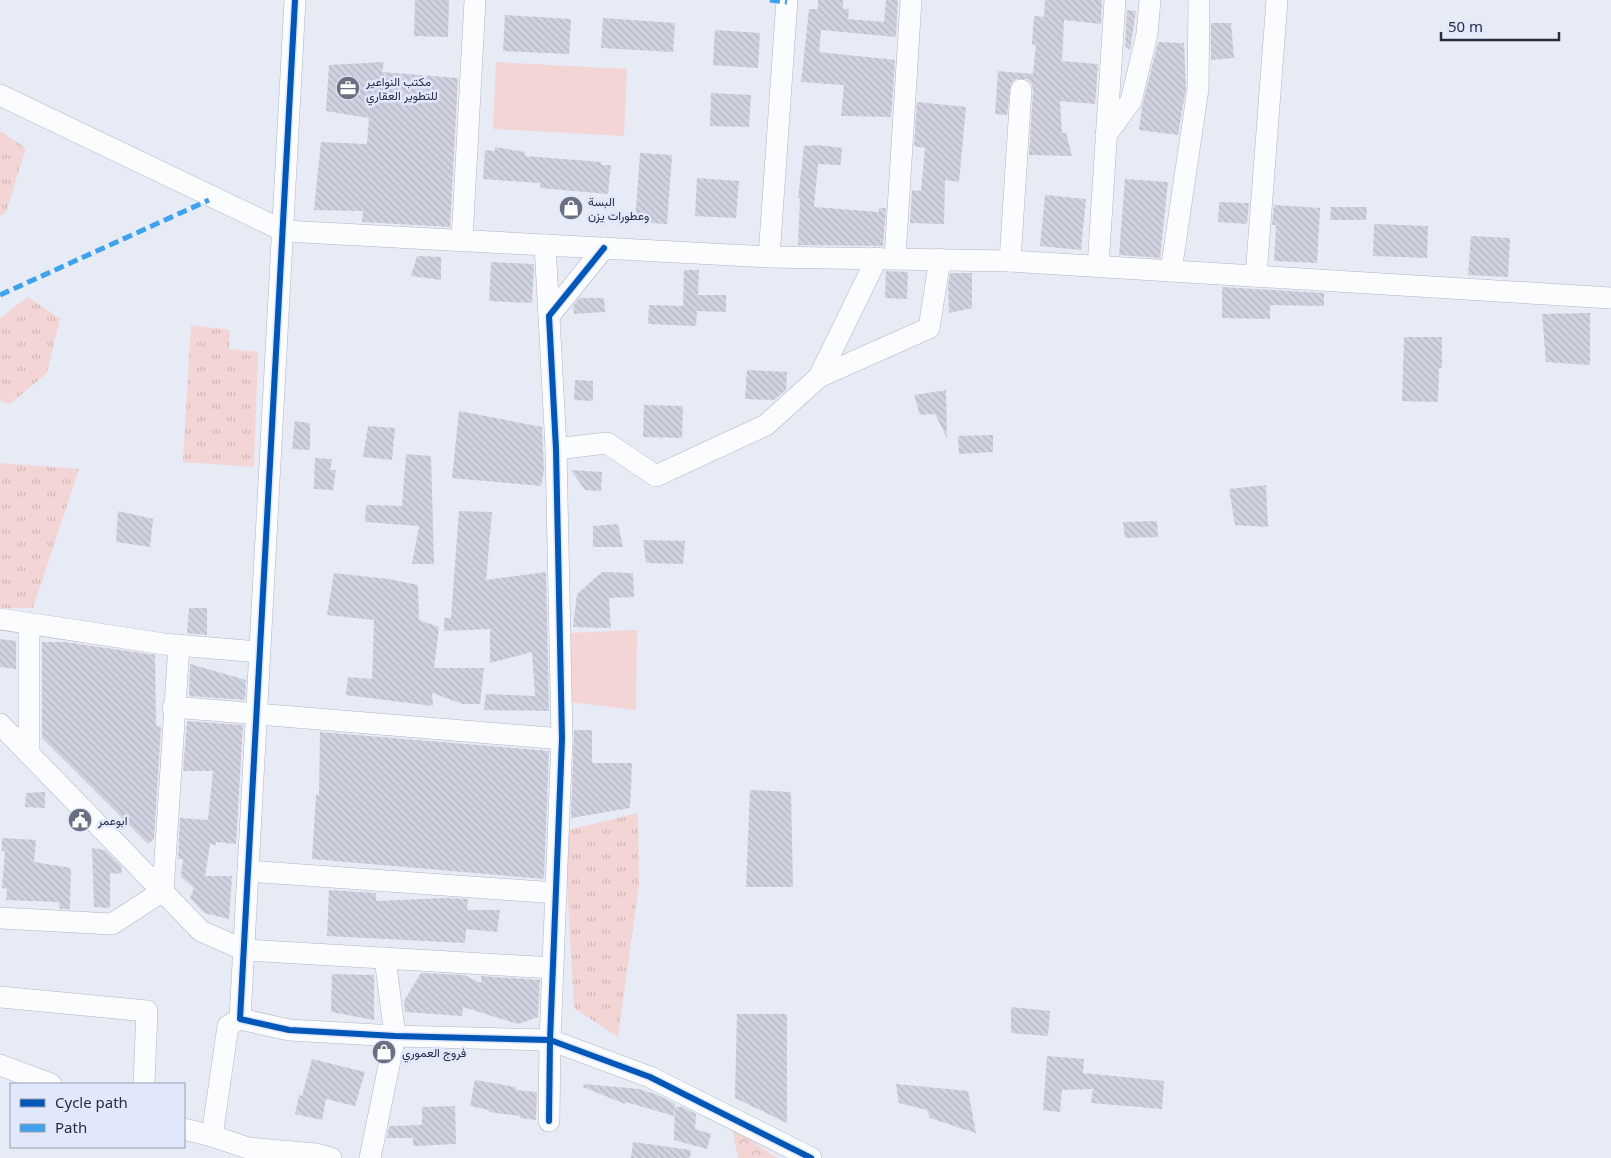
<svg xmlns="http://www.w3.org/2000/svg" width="1611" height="1158" font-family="'Noto Sans',Vazirmatn,sans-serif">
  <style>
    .grass { fill: url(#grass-tufts) }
    .forest { fill: url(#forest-crowns) }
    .green { fill: #f2d5d4 }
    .building { fill: url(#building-back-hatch) }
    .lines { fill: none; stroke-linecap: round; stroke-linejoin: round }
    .minor-casing { stroke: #b1b5c3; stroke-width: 22 }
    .minor { stroke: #fbfcfe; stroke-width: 21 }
    .quiet { stroke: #3ea3ec; stroke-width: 5; stroke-dasharray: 10 5; stroke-linecap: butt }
    .cycleway-casing { stroke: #e1e8fc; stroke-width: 9 }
    .cycleway { stroke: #0057b8; stroke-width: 6 }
    .labels { text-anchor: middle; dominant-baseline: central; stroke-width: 5; stroke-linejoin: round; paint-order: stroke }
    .poi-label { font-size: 12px; fill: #282e41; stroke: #e1e8fc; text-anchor: start }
  </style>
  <defs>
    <pattern id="grass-tufts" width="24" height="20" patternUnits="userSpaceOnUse" patternTransform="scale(1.25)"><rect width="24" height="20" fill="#f2d5d4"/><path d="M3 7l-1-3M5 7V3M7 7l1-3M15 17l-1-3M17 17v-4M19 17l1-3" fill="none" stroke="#d0b7b7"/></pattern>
    <pattern id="forest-crowns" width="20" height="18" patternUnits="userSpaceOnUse" patternTransform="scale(1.25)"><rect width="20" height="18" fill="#f2d5d4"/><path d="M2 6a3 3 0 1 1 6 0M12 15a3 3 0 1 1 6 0" fill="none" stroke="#d0b7b7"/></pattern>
    <pattern id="building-back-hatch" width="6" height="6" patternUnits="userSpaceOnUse" patternTransform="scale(1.25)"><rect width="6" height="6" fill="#d1d2e0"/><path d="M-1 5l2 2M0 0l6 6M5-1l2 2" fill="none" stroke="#b3b5c1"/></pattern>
  </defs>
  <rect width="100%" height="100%" fill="#e7ebf6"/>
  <g class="grass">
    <path d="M0 131 26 148 6 212 0 216Z"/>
    <path d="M28 297 60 319 47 373 10 404 0 401V318Z"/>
    <path d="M191 325 230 330 229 349 258 352 254 467 183 462Z"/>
    <path d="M0 463 79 469 33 608H0Z"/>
    <path d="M638 813 639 884 618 1037 574 1008 564 831Z"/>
  </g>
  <path class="forest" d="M732 1128 777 1158H738Z"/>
  <g class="green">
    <path d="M496 62 627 69 624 136 493 129Z"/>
    <path d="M637 630 636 710 570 702 569 633Z"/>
  </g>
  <g class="building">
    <path d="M415 0H449L448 37 414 36Z"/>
    <path d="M818 0H843V9H849L848 19 884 22 886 0H898L896 37 821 30 819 52 895 60 891 117 841 116 844 85 801 82 809 9H818Z"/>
    <path d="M1045 0H1102L1101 24 1064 20 1062 61 1098 64 1095 104 1060 101 1062 133H1066L1072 156 1029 155 1033 91 1032 84 1027 79H1016L1011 83 1007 115 995 114 998 71 1033 74 1036 45 1032 44 1034 16 1044 17Z"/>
    <path d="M1127 10 1136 11 1130 50 1125 46Z"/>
    <path d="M505 15 571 19 569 54 503 51Z"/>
    <path d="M603 18 675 23 673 52 601 48Z"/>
    <path d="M1211 23H1231L1234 58 1211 60Z"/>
    <path d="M715 30 760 33 758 68 713 65Z"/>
    <path d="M1158 42 1184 43 1186 88 1178 135 1139 130 1142 107Z"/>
    <path d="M384 62 382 72 458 78 450 227 362 222 363 211 314 210 321 142 367 144 369 118 326 111 329 65Z"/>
    <path d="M711 93 751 95 749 127 710 126Z"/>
    <path d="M917 102 966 107 959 182 945 180 944 224 910 223 912 190 921 191 925 148 914 146Z"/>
    <path d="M818 145 842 148 841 165 818 164 814 207 879 212V208H886L883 246 798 245 800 198H798L804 146Z"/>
    <path d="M495 147 525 152V156L601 162V165H611L608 194 540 188V183L483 179 485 150 495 151Z"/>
    <path d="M640 153 672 155 667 224 635 222Z"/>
    <path d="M697 178 739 181 736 218 695 216Z"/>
    <path d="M1125 179 1168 182 1160 258 1119 255Z"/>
    <path d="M1045 195 1086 199 1081 250 1040 246Z"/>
    <path d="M1219 202 1249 203 1247 224 1218 222Z"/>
    <path d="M1274 205 1320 208 1317 263 1274 261 1276 225H1272Z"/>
    <path d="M1331 207H1367L1366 220H1330Z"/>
    <path d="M1374 224 1428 226 1427 258 1373 256Z"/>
    <path d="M1471 236 1510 238 1508 277 1468 275Z"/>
    <path d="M417 256 441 257V280L411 276Z"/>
    <path d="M491 262 534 264 532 303 489 301Z"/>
    <path d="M684 270H699L698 295H726V312L697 311 696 326 648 324 649 305 683 306Z"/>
    <path d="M886 271 908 272 907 299 885 298Z"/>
    <path d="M950 273H972V308L949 313 948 288Z"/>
    <path d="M1222 287 1324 293V306L1270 305V319L1222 318Z"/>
    <path d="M579 298H604L605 312 574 314 573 306Z"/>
    <path d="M1590 313V365L1546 362 1542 314Z"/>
    <path d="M1404 337H1442V368H1439L1438 402 1402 401Z"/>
    <path d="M747 370 787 372 786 390 774 400 745 399Z"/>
    <path d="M575 380 593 381V401L574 400Z"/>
    <path d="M946 390 947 438 935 414 920 415 914 395Z"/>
    <path d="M644 405 683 406 682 438 643 437Z"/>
    <path d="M459 411 542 427 544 471 541 486 452 478Z"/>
    <path d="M295 421 310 423V450L292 449Z"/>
    <path d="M368 426 395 428 392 460 363 457Z"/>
    <path d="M993 435V452L959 454 958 436Z"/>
    <path d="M406 454 431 456 434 564H412L419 526 365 522 366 505 402 506Z"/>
    <path d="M315 458 332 459 330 470H336L333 490 314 489Z"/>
    <path d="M571 470 602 472 601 491 585 490Z"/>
    <path d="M1266 485 1268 527 1235 525 1229 489Z"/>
    <path d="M118 511 153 519 150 547 116 542Z"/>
    <path d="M459 511 492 512 486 580 546 572 549 711 484 710 486 694 535 696 532 652 490 663V629L444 631V618H451Z"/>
    <path d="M1157 521 1158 537 1125 538 1123 522Z"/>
    <path d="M618 524 623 547H593V526Z"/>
    <path d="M643 540 685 541 683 564 646 563Z"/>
    <path d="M602 572 633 573 634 597 609 598 611 628 573 627 577 594Z"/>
    <path d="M334 573 388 579 418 585 419 620 439 627 434 668H484L480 704H463L432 693 433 706 346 695 348 677 372 679 374 620 327 615Z"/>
    <path d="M189 608H207V635L187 633Z"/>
    <path d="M0 639 16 641V669L0 667Z"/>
    <path d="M42 642H65L155 655 156 726 161 727 154 839 148 844 42 738Z"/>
    <path d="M190 664 246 680 245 700 189 696Z"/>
    <path d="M187 721 243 725 236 844 216 842V845L210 844 205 876H232L229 919 204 913 190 898 194 888 181 877 183 859H178L180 818 208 820 213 771H183Z"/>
    <path d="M574 730H592V763H632L630 808 571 818Z"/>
    <path d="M320 732 549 751 544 879 312 859 316 795H319Z"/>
    <path d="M750 790 791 792 793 887H746Z"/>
    <path d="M45 792V808L25 807 26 793Z"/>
    <path d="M2 838 36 840 34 862 71 868 70 909H60L59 902 6 900 7 889 2 888 5 851H2Z"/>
    <path d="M92 848 105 850 122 867 121 874 110 873V908L94 907Z"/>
    <path d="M329 890 376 893V901L446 898 468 899 467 910H500L497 932 466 929 465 943 327 936Z"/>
    <path d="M421 973 464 975 481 983V976L540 980 538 1017 518 1024 463 1007 462 1016 405 1012 404 1001Z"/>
    <path d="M332 974 374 975V1020L331 1012Z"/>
    <path d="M1011 1007 1050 1011 1048 1036 1011 1033Z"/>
    <path d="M737 1014H787V1123L735 1098Z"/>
    <path d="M1047 1056 1084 1059 1083 1073 1164 1081 1162 1109 1091 1103 1093 1089 1062 1090 1060 1112 1043 1110Z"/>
    <path d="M312 1059 365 1072 355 1106 326 1099 322 1120 295 1114 299 1095 302 1096Z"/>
    <path d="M475 1080 516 1087V1090L537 1092 536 1120 520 1118V1116L489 1112V1110L470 1106Z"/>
    <path d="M584 1084 639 1089 658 1095 675 1104 674 1116 626 1102 625 1104 583 1087Z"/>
    <path d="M896 1084 968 1091 976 1133 930 1118 927 1110 899 1103Z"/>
    <path d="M455 1106 456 1144 413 1146V1138H387L389 1126 422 1125V1107Z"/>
    <path d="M675 1107H682L696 1114 695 1129 711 1134 707 1149 674 1140Z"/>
    <path d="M633 1142 691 1150 690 1158H631Z"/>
  </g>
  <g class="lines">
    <g class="minor-casing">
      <g id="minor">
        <path d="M295 0 240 1019 289 1030 395 1036 550 1040 650 1077 811 1158"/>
        <path d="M0 95 284 231 769 257 787 0"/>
        <path d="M1106 135 1131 101 1147 34 1150 0"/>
        <path d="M462 240 475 0"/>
        <path d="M545 245 549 316"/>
        <path d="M769 257 1010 261 1611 298"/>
        <path d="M895 258 911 0"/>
        <path d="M1010 261 1021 90"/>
        <path d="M1098 267 1115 0"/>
        <path d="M1171 271 1198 89 1199 0"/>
        <path d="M1256 276 1277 0"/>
        <path d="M819 377 929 328 940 259"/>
        <path d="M556 449 607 443 656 476 766 425 819 377 877 258"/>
        <path d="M0 619 164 644 259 652"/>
        <path d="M173 707 562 739"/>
        <path d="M0 724 201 931 244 950 553 968"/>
        <path d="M29 754V624"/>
        <path d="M248 871 556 893"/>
        <path d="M0 918 112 924 163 891 179 645"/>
        <path d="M0 997 147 1011 144 1084"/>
        <path d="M0 1065 51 1084"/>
        <path d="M549 1121 550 1040 562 739 556 449 549 316 604 248"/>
        <path d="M184 1129 212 1136 228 1026 240 1019"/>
        <path d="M212 1136 248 1148 315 1154 331 1158"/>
        <path d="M370 1158 395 1036 385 958"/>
      </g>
    </g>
    <use href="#minor" class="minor"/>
    <g class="quiet">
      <path d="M770 0 787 2"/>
      <path d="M0 295 209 200"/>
    </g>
    <g class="cycleway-casing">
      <g id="cycleway">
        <path d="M295 0 240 1019 289 1030 395 1036 550 1040 650 1077 811 1158"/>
        <path d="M549 1121 550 1040 562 739 556 449 549 316 604 248"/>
      </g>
    </g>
    <use href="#cycleway" class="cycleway"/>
  </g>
  <defs>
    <g id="office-disc" transform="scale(1.25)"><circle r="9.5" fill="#6b7080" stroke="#e1e8fc"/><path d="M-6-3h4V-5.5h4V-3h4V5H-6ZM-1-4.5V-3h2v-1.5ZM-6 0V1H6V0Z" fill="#fff"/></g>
    <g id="shop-disc" transform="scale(1.25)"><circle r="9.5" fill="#6b7080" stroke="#e1e8fc"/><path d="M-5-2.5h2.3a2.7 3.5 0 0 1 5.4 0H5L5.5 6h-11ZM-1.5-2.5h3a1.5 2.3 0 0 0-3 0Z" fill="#fff"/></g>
    <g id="civic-disc" transform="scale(1.25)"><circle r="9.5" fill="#6b7080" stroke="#e1e8fc"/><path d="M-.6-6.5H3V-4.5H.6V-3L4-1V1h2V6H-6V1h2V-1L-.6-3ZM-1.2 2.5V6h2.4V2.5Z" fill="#fff"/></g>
  </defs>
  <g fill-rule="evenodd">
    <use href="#office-disc" x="348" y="88"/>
    <use href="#shop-disc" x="571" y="208"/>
    <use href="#civic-disc" x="80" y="820"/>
    <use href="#shop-disc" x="384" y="1052"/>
  </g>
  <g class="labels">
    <g class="poi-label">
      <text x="366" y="81">مكتب النواعير<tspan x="366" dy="14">للتطوير العقاري</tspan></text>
      <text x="588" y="201">البسة<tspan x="588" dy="14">وعطورات يزن</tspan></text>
      <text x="98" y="820">ابوعمر</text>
      <text x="402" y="1052">فروج العموري</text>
    </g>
  </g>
  <rect x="10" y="1083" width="175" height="65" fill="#e1e8fc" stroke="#979eb1"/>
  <rect x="20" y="1099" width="25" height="8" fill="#0057b8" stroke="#979eb1"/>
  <text x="55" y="1108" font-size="15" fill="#282e41">Cycle path</text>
  <rect x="20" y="1124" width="25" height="8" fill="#3ea3ec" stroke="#979eb1"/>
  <text x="55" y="1133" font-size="15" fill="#282e41">Path</text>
  <path d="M1441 32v8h118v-8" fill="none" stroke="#282e41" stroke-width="2.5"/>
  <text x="1448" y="32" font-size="15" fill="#282e41" stroke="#e1e8fc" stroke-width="4" paint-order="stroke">50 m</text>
</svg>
